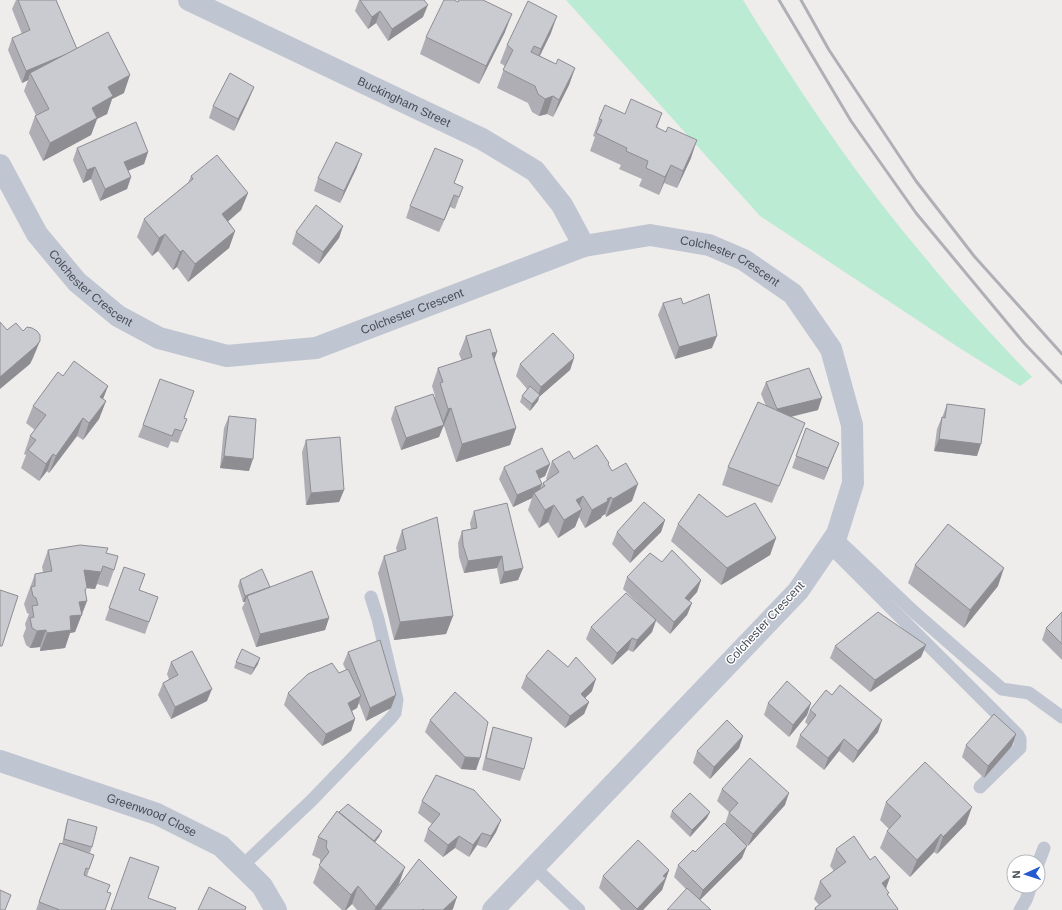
<svg xmlns="http://www.w3.org/2000/svg" width="1062" height="910" font-family="Arial,sans-serif">
  <style>
    .green { fill: #bcebd4 }
    .lines { fill: none; stroke-linecap: round; stroke-linejoin: round }
    .service { stroke: #c0c6d1; stroke-width: 13 }
    .minor { stroke: #c0c6d1; stroke-width: 22 }
    .rail { stroke: #afb0b6; stroke-width: 3 }
    .wall { fill: #aeaeb4 }
    .shaded-wall { fill: #8d8d92 }
    .building { fill: #cacad1; stroke: #8d8d92 }
    .labels { text-anchor: middle; dominant-baseline: central; stroke-width: 3; stroke-linejoin: round; paint-order: stroke }
    .street-label { font-size: 12px; fill: #464d58; stroke: #fff }
  </style>
  <rect width="100%" height="100%" fill="#efecec"/>
  <path class="green" d="M566 0H743C799 91 858 179 927 260 960 301 996 339 1032 377L1020 386 958 347 760 216Z"/>
  <g class="lines">
    <g class="service">
      <path d="M835 537 914 612 1002 689 1029 693 1062 717"/>
      <path d="M829 546 1018 735 1020 739V748L980 787"/>
      <path d="M1038 864 1044 848"/>
      <path d="M242 866 311 801 391 718 395 713 397 700 378 619 371 597"/>
      <path d="M534 867 579 910"/>
      <path d="M1020 910 1026 900 1031 886"/>
    </g>
    <g class="minor">
      <path id="s1" d="M189 0 482 139 535 171 562 205 584 246"/>
      <path id="s2" d="M0 165 37 234 77 282 118 316 159 338 227 356 316 348 584 246 650 235 709 245 744 260 793 294 831 349 852 425 853 483 837 534 798 591 493 910"/>
      <path id="s3" d="M0 761 157 814 221 846 262 886 276 910"/>
    </g>
    <g class="rail">
      <path d="M779 0 851 121 916 213 1024 343 1062 383"/>
      <path d="M801 0 829 50 916 181 974 256 1062 354"/>
    </g>
  </g>
  <g class="wall">
    <path d="M16 0H56L77 49 124 93 112 99 107 114 97 119 91 135 43 161 29 133 35 116 36 115 24 91 28 80 22 83 8 50 12 38 22 34 12 9Z"/>
    <path d="M359 0H424L423 17 388 41 376 23 368 29 355 11Z"/>
    <path d="M505 32 479 84 420 54 426 37Z"/>
    <path d="M551 33 540 56 556 64 575 68 569 85 553 117 547 114 539 116 532 112 528 103 497 88 505 66 500 63 507 45Z"/>
    <path d="M254 87 249 99 234 131 209 118 213 106Z"/>
    <path d="M662 113 657 128 691 158 677 188 664 183 659 195 639 186 642 179 619 169 621 165 590 151 595 137 593 136 599 119 625 114Z"/>
    <path d="M77 148 148 152 144 164 128 171 131 177 127 189 100 201 91 179 83 183 73 160Z"/>
    <path d="M463 160 454 183 463 187 455 209 450 207 439 232 406 218 410 206Z"/>
    <path d="M357 167 340 203 314 191 318 178Z"/>
    <path d="M191 176 248 193 241 210 228 221 235 231 229 248 188 282 177 267 173 270 158 251 152 256 137 237 144 219 188 183Z"/>
    <path d="M343 226 339 238 319 264 292 244 296 232Z"/>
    <path d="M663 303 683 304 712 348 675 359 658 315Z"/>
    <path d="M466 336 495 360 516 428 510 445 456 462 444 426H443L439 437 401 450 391 419 395 407 435 398V396L432 386 438 368 462 361 459 354Z"/>
    <path d="M574 355 573 357 574 358 570 370 539 397 538 401 530 411 520 402 522 396 527 389 516 376 520 364Z"/>
    <path d="M766 382 818 410 791 417 798 440 772 503 722 485 728 467 766 406 761 394Z"/>
    <path d="M108 386 103 399 106 401 99 419 83 440 77 436 49 473 47 471 39 481 21 468 26 455 24 454 30 436 35 430 26 423 33 406Z"/>
    <path d="M947 404 977 456 934 451 937 429 942 417V418Z"/>
    <path d="M229 416 249 471 220 468 224 428Z"/>
    <path d="M184 418 187 419 178 443 171 441 168 448 138 437 143 425Z"/>
    <path d="M806 428 839 443 824 480 792 468Z"/>
    <path d="M306 440 344 490 339 502 306 505 302 452Z"/>
    <path d="M574 459 608 465 632 501 606 517 605 514 602 516 601 518 585 528 579 517 575 527 558 538 548 522 539 528 528 510 532 498 513 507 499 479 504 467 550 464 545 476 539 479 542 484 540 490 543 483 547 480 546 479 552 461Z"/>
    <path d="M474 511 523 568 518 580 500 584 497 568 464 573 459 557 458 543 462 531 471 529 470 523Z"/>
    <path d="M665 520 661 532 630 563 612 544 617 532Z"/>
    <path d="M678 524 776 538 770 555 721 585 671 541Z"/>
    <path d="M402 530 453 616 446 634 394 640 378 573 384 556 397 552 396 548Z"/>
    <path d="M48 550 106 553 114 570 108 587 97 584 95 589 86 588 85 592 87 601 75 632 70 633 65 648 40 651V647L30 648 26 645 23 636 26 628 25 624 29 614 27 613 24 604 35 574 43 572 42 567Z"/>
    <path d="M662 562 701 580 697 592 689 601 692 603 687 615 670 634 656 621 652 632 633 652 628 650 612 665 586 639 591 627 637 602 623 589 627 577Z"/>
    <path d="M915 565 998 586 964 628 908 583Z"/>
    <path d="M124 567 139 590 158 597 145 634 105 620Z"/>
    <path d="M240 580 270 587 329 618 325 630 256 647 242 608 245 602H243L238 586Z"/>
    <path d="M1062 612V660L1042 640 1046 628Z"/>
    <path d="M926 645 921 657 870 692 830 658 835 646Z"/>
    <path d="M348 652 391 708 366 721 359 703 357 708 352 711 355 719 351 731 322 746 284 705 288 693 346 670 343 664Z"/>
    <path d="M171 662 207 701 171 719 158 695 163 683 169 679 167 674Z"/>
    <path d="M236 662 258 664 251 675 234 668Z"/>
    <path d="M568 667 592 691 585 698 589 702 584 714 565 728 521 688 526 676Z"/>
    <path d="M768 703H811L807 715 789 737 764 715Z"/>
    <path d="M810 710 878 732 853 763 839 751 824 770 796 747 800 735 808 725 805 722Z"/>
    <path d="M430 720 480 758 476 770 461 769 425 732Z"/>
    <path d="M493 727 524 769 520 781 482 770 489 740Z"/>
    <path d="M1016 734 1012 746 984 778 962 757 966 745Z"/>
    <path d="M743 736 739 748 710 779 693 763 697 751Z"/>
    <path d="M722 789 785 805 748 846 737 837 742 858 700 900 686 889 674 877 678 865 695 852 725 824 729 812 717 801Z"/>
    <path d="M422 801 501 820 496 832 486 848 477 845 469 857 455 848 443 857 424 841 428 829 432 824 418 813Z"/>
    <path d="M886 802 966 824 937 854 934 852 910 877 880 848 887 831 889 829 880 820Z"/>
    <path d="M672 811 707 818 690 837 670 817Z"/>
    <path d="M339 812 382 831 379 837 375 842 399 884 380 910H357L352 904 346 910H342L313 883 320 864V859L312 855 318 837Z"/>
    <path d="M68 819 92 847 90 853 80 850 94 855 87 876 107 892 105 910H36L60 843 62 844 66 825Z"/>
    <path d="M836 849 870 860 890 877 886 888 888 896 898 909V910H814L815 908 819 905 814 899 820 881 834 871 830 866Z"/>
    <path d="M669 870 662 890 643 910H621L599 888 603 876Z"/>
  </g>
  <g class="shaded-wall">
    <path d="M428 5 423 17 388 41 392 29Z"/>
    <path d="M380 11 376 23 368 29 372 17Z"/>
    <path d="M512 14 505 32 479 84 486 66Z"/>
    <path d="M557 16 551 33 534 67 541 49Z"/>
    <path d="M77 49 30 73 28 80 22 83 26 71Z"/>
    <path d="M575 68 569 85 553 117 559 100Z"/>
    <path d="M130 75 124 93 112 99 107 114 97 119 91 135 43 161 50 143 92 108 108 87Z"/>
    <path d="M254 87 249 99 234 131 238 119Z"/>
    <path d="M553 96 547 114 539 116 545 99Z"/>
    <path d="M697 140 691 158 677 188 683 171Z"/>
    <path d="M148 152 144 164 120 174 124 162Z"/>
    <path d="M362 154 357 167 340 203 344 191Z"/>
    <path d="M671 165 664 183 659 195 665 177Z"/>
    <path d="M95 167 91 179 83 183 87 170Z"/>
    <path d="M131 177 127 189 100 201 105 189Z"/>
    <path d="M248 193 241 210 216 232 222 214Z"/>
    <path d="M454 195 450 207 439 232 444 220Z"/>
    <path d="M343 226 339 238 319 264 323 252Z"/>
    <path d="M235 231 229 248 188 282 195 264Z"/>
    <path d="M165 234 158 251 152 256 159 238Z"/>
    <path d="M183 250 177 267 173 270 180 252Z"/>
    <path d="M717 336 712 348 675 359 679 347Z"/>
    <path d="M40 341 33 358 30 364 0 389V377Z"/>
    <path d="M497 352 491 369 492 353Z"/>
    <path d="M574 355 572 360 574 358 570 370 539 397 538 401 530 411 532 404 537 398 541 387Z"/>
    <path d="M108 386 101 404 100 397Z"/>
    <path d="M822 398 818 410 772 421 777 409Z"/>
    <path d="M106 401 99 419 83 440 89 423Z"/>
    <path d="M451 408 439 437 401 450 406 438 442 425 448 409Z"/>
    <path d="M83 418 77 436 49 473 56 456Z"/>
    <path d="M516 428 510 445 456 462 462 444Z"/>
    <path d="M939 439 981 444 977 456 934 451Z"/>
    <path d="M839 443 834 455 824 480 828 468Z"/>
    <path d="M53 454 47 471 39 481 46 464Z"/>
    <path d="M224 456 253 459 249 471 220 468Z"/>
    <path d="M550 464 545 476 531 483 536 471Z"/>
    <path d="M542 484 537 496 534 493 532 498 513 507 517 495Z"/>
    <path d="M638 484 632 501 606 517 613 499Z"/>
    <path d="M344 490 339 502 306 505 311 493Z"/>
    <path d="M583 496 577 512 582 509 575 527 558 538 564 520 576 500Z"/>
    <path d="M611 497 605 514 602 516 601 518 585 528 592 510Z"/>
    <path d="M554 505 548 522 539 528 545 510Z"/>
    <path d="M665 520 661 532 630 563 634 551Z"/>
    <path d="M776 538 770 555 721 585 727 568Z"/>
    <path d="M502 556 497 568 464 573 468 561Z"/>
    <path d="M523 568 518 580 500 584 504 572Z"/>
    <path d="M1004 568 998 586 964 628 970 610Z"/>
    <path d="M84 570 101 572 95 589 86 588 82 602 87 601 75 632 70 633 65 648 40 651 47 633 70 616 79 602Z"/>
    <path d="M701 580 697 592 681 610 685 598Z"/>
    <path d="M245 596H247L245 602H243Z"/>
    <path d="M692 603 687 615 670 634 674 622Z"/>
    <path d="M453 616 446 634 394 640 400 622Z"/>
    <path d="M329 618 325 630 256 647 260 634Z"/>
    <path d="M656 620 652 632 633 652 637 640Z"/>
    <path d="M46 630 40 647 30 648 37 631Z"/>
    <path d="M632 638 628 650 612 665 617 653Z"/>
    <path d="M926 645 921 657 870 692 875 680Z"/>
    <path d="M260 658 258 664 251 675 254 668Z"/>
    <path d="M596 679 592 691 577 706 581 694Z"/>
    <path d="M212 689 207 701 171 719 175 707Z"/>
    <path d="M396 695 391 708 366 721 370 708Z"/>
    <path d="M361 696 357 708 344 715 348 703Z"/>
    <path d="M589 702 584 714 565 728 570 716Z"/>
    <path d="M811 703 807 715 789 737 793 725Z"/>
    <path d="M355 719 351 731 322 746 326 734Z"/>
    <path d="M882 720 878 732 853 763 858 751Z"/>
    <path d="M1016 734 1012 746 984 778 988 766Z"/>
    <path d="M743 736 739 748 710 779 714 767Z"/>
    <path d="M844 739 839 751 824 770 828 758Z"/>
    <path d="M465 757 480 758 476 770 461 769Z"/>
    <path d="M789 793 785 805 748 846 753 834Z"/>
    <path d="M972 807 966 824 937 854 943 837Z"/>
    <path d="M710 812 707 818 690 837 692 830Z"/>
    <path d="M501 820 496 832 486 848 491 836Z"/>
    <path d="M382 831 379 837 367 852 370 846Z"/>
    <path d="M482 833 477 845 469 857 473 845Z"/>
    <path d="M941 834 934 852 910 877 917 860Z"/>
    <path d="M459 836 455 848 443 857 448 845Z"/>
    <path d="M747 846 742 858 698 902 703 890Z"/>
    <path d="M405 867 399 884 380 910H374L376 907Z"/>
    <path d="M669 870 662 890 643 910H637L663 876Z"/>
    <path d="M890 877 884 894 882 883Z"/>
    <path d="M358 886 352 904 346 910H345L351 895Z"/>
    <path d="M457 897 453 909 452 910H443Z"/>
  </g>
  <g class="building">
    <path d="M18 0H56L77 49 69 53 26 71 12 38 30 30Z"/>
    <path d="M360 0H424L428 5 392 29 380 11 372 17Z"/>
    <path d="M444 0H454L458 2 459 0H483L512 14 486 66 426 37Z"/>
    <path d="M528 1 557 16 541 49 534 46 531 52 556 64 558 59 575 68 559 100 553 96 545 99 538 94 535 86 503 70 513 50 507 45Z"/>
    <path d="M108 32 130 75 108 87 113 96 92 108 97 118 50 143 35 116 49 109 30 73Z"/>
    <path d="M230 73 254 87 238 119 213 106Z"/>
    <path d="M631 99 662 113 656 127 666 132 668 127 697 140 683 171 671 165 665 177 646 168 648 161 626 151 627 148 596 133 602 120 599 119 605 105 625 114Z"/>
    <path d="M136 122 148 152 124 162 131 177 105 189 95 167 87 170 77 148Z"/>
    <path d="M336 142 362 154 344 191 318 178Z"/>
    <path d="M435 148 463 160 454 183 463 187 459 197 454 195 444 220 410 206Z"/>
    <path d="M217 155 248 193 222 214 235 231 195 264 183 250 180 252 165 234 159 238 144 219 193 179 191 176Z"/>
    <path d="M316 205 343 226 323 252 296 232Z"/>
    <path d="M709 294 717 336 679 347 663 303 681 298 683 304Z"/>
    <path d="M0 322 7 330 16 323 23 331 27 327 32 328 37 331 40 335V341L36 346 0 377Z"/>
    <path d="M490 329 497 352 492 353 516 428 462 444 451 408 448 409 440 383 443 382 438 368 472 357 466 336Z"/>
    <path d="M553 333 574 355 573 356 574 358 541 387 520 364Z"/>
    <path d="M74 361 108 386 100 397 106 401 89 423 83 418 56 456 53 454 46 464 28 450 36 440 30 436 46 415 33 406 58 372 63 376Z"/>
    <path d="M809 368 822 398 777 409 766 382Z"/>
    <path d="M160 379 194 391 184 418 187 419 182 431 175 429 172 436 143 425Z"/>
    <path d="M530 386 540 395 532 404 522 396Z"/>
    <path d="M433 394 444 425 406 438 395 407Z"/>
    <path d="M758 402 805 423 779 486 728 467Z"/>
    <path d="M947 404 985 409 981 444 939 439 942 417 945 418Z"/>
    <path d="M229 416 256 419 253 459 224 456Z"/>
    <path d="M806 428 839 443 828 468 796 456Z"/>
    <path d="M340 437 344 490 311 493 306 440Z"/>
    <path d="M597 445 609 463 608 464 612 471 626 463 638 484 613 499 611 497 607 499 608 501 592 510 583 496 576 500 582 509 564 520 554 505 545 510 534 493 545 486 543 483 559 472 552 461 569 451 574 459Z"/>
    <path d="M542 448 550 464 536 471 542 484 517 495 504 467Z"/>
    <path d="M699 494 727 517 755 503 776 538 727 568 678 524Z"/>
    <path d="M644 502 665 520 634 551 617 532Z"/>
    <path d="M507 503 523 568 504 572 502 556 468 561 463 545 462 531 477 528 474 511Z"/>
    <path d="M437 517 453 616 400 622 384 556 406 549 402 530Z"/>
    <path d="M948 524 1004 568 970 610 915 565Z"/>
    <path d="M80 545 108 548 106 553 118 556 114 570 103 566 101 572 84 570 87 587 85 590 87 601 79 602 82 615 70 616 71 630 47 633 46 630 37 631 32 628 30 618 34 617 32 606 38 605 36 598 33 596 31 587 35 586V574L52 571 48 550Z"/>
    <path d="M672 550 701 580 685 598 692 603 674 622 627 577 650 553 662 562Z"/>
    <path d="M124 567 145 574 139 590 158 597 149 622 109 608Z"/>
    <path d="M262 569 270 587 245 596 240 580Z"/>
    <path d="M312 571 329 618 260 634 247 596Z"/>
    <path d="M0 590 18 596 2 646H0Z"/>
    <path d="M626 593 656 620 637 640 632 638 617 653 591 627Z"/>
    <path d="M878 612 926 645 875 680 835 646Z"/>
    <path d="M1062 612V644L1046 628Z"/>
    <path d="M380 640 396 695 370 708 348 652Z"/>
    <path d="M242 649 260 658 254 668 236 662Z"/>
    <path d="M548 650 568 667 576 657 596 679 581 694 589 702 570 716 526 676Z"/>
    <path d="M192 651 212 689 175 707 163 683 178 675 171 662Z"/>
    <path d="M332 663 339 673 348 669 361 696 348 703 355 719 326 734 288 693 308 674Z"/>
    <path d="M787 681 811 703 793 725 768 703Z"/>
    <path d="M840 685 882 720 858 751 844 739 828 758 800 735 816 715 810 710 826 690 832 695Z"/>
    <path d="M455 692 488 722 480 758 465 757 430 720Z"/>
    <path d="M994 714 1016 734 988 766 966 745Z"/>
    <path d="M727 720 743 736 714 767 697 751Z"/>
    <path d="M493 727 532 738 524 769 486 758Z"/>
    <path d="M750 758 789 793 753 834 729 813 738 803 722 789Z"/>
    <path d="M925 762 972 807 943 837 941 834 917 860 887 831 901 816 886 802Z"/>
    <path d="M436 775 474 790 501 820 491 836 482 833 473 845 459 836 448 845 428 829 440 814 422 801Z"/>
    <path d="M690 793 710 812 692 830 672 811Z"/>
    <path d="M348 804 382 831 374 841 339 812Z"/>
    <path d="M337 811 405 867 376 907 358 886 351 895 319 865 329 852 326 847 327 841 318 837Z"/>
    <path d="M68 819 97 827 92 847 64 839Z"/>
    <path d="M724 823 747 846 703 890 678 865 693 850 695 852Z"/>
    <path d="M854 836 870 860 875 856 890 877 882 883 889 893 887 894 898 909 897 910H816L815 908 831 896 820 881 846 862 836 849Z"/>
    <path d="M638 840 669 870 663 876 666 878 637 909 603 876Z"/>
    <path d="M60 843 94 855 89 869 86 868 84 875 110 885 107 892 111 893 105 910H60L39 902Z"/>
    <path d="M130 857 159 867 148 898 176 908 175 910H111Z"/>
    <path d="M419 859 457 897 443 910H424L423 909 422 910H380Z"/>
    <path d="M209 887 246 907 245 910H198Z"/>
    <path d="M687 888 711 910H667Z"/>
    <path d="M0 890 11 895 5 910H0Z"/>
  </g>
  <g class="labels">
    <g class="street-label">
      <text stroke="none"><textPath href="#s1" startOffset="238">Buckingham Street</textPath></text>
      <text stroke="none"><textPath href="#s2" startOffset="839">Colchester Crescent</textPath></text>
      <text stroke="none"><textPath href="#s2" startOffset="155">Colchester Crescent</textPath></text>
      <text stroke="none"><textPath href="#s2" startOffset="503">Colchester Crescent</textPath></text>
      <text transform="translate(765 623) rotate(-47)">Colchester Crescent</text>
      <text stroke="none"><textPath href="#s3" startOffset="161">Greenwood Close</textPath></text>
    </g>
  </g>
  <g transform="translate(1026 874) rotate(267)"><circle r="19" fill="#ffffff" stroke="#b5b8bc"/>
  <path d="M0-3L7 15L0 10L-7 15Z" fill="#2559d0"/>
  <text y="-6" font-size="11" font-weight="bold" text-anchor="middle" fill="#464d58">N</text>
  </g>
</svg>
